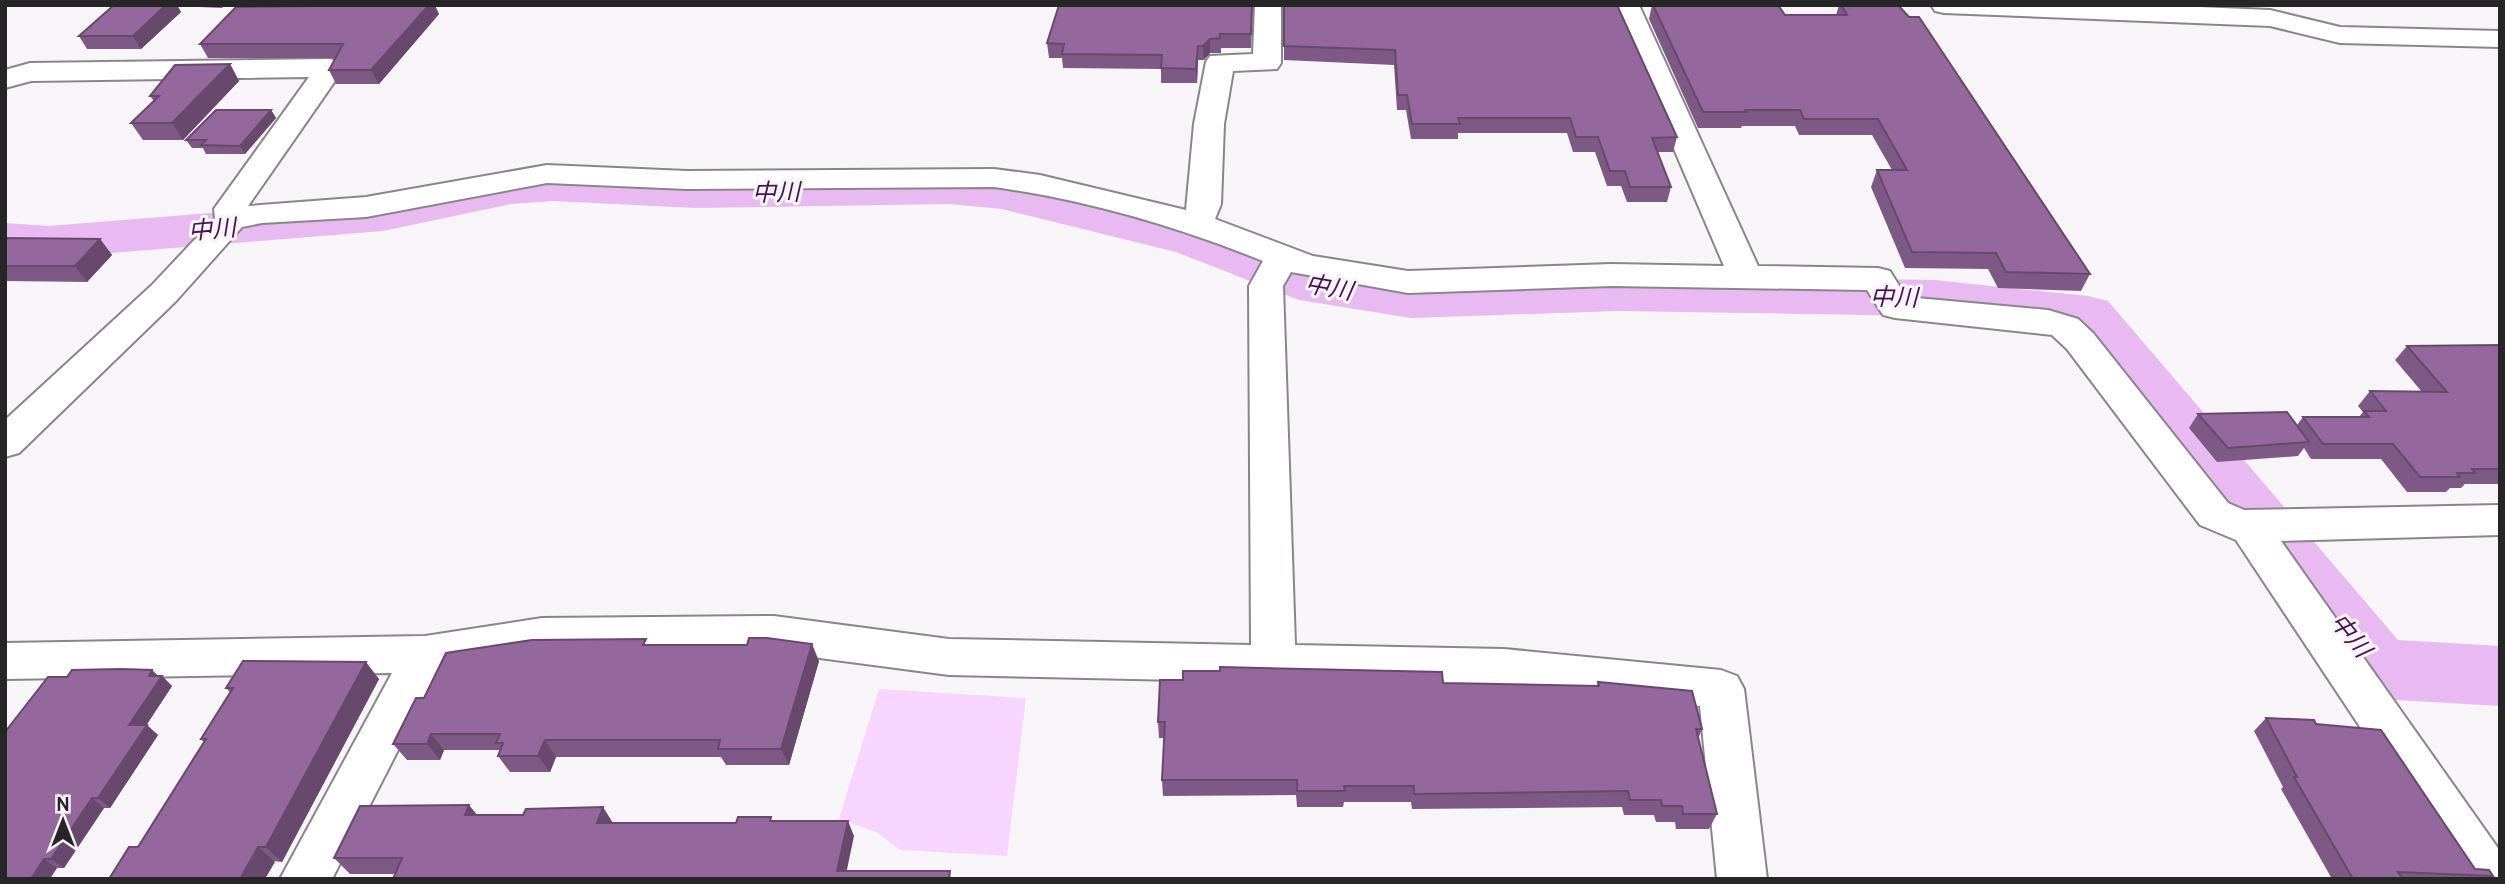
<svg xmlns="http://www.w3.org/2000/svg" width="2505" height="884" font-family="Cabin,'Noto Sans JP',sans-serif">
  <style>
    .green { fill: #f8d5ff }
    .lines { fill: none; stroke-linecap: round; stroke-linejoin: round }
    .river { fill: #e9b9f1; fill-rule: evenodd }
    .minor-casing { stroke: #89868a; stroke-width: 4 }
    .minor { fill: #fff; fill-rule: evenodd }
    .wall { fill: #7f5986 }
    .shaded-wall { fill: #68496d }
    .building { fill: #94689c; stroke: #68496d; stroke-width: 2 }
    .labels { text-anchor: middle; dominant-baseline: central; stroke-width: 6; stroke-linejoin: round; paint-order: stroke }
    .water-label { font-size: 24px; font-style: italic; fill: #480f52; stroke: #f8f5f8 }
  </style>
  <rect width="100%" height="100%" fill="#f8f5f8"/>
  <path class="green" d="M879 689 1026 698 1007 856 900 850 876 832 839 819Z"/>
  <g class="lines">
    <path class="river" d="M553 171 695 178 949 174 1002 179 1214 230 1309 267 1411 282 1617 275 1934 280 2088 296 2108 301 2398 640 2500 646V706L2379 699 2354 690 2071 330 1934 316 1617 311 1411 318 1299 300 1176 252 1002 209 949 204 695 208 553 201 511 204 383 231 49 258 5 255V223L49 226 383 199 511 174Z"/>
    <g class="minor-casing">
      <g id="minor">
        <path d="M1255 5H1281V63L1277 69 1233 71 1224 124 1221 204 1215 219 1313 256 1408 271 1611 264 1724 266 1616 13 1610 5H1639L1758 266 1878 268 1890 271 1906 297 2048 310 2078 319 2093 333 2228 503 2244 510 2500 505V535L2281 541 2500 851V879H2461L2236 540 2200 525 2067 349 2052 335 1895 318 1883 315 1867 290 1611 286 1408 293 1291 272 1283 286 1295 645 1504 649 1721 670 1737 676 1744 689 1767 879H1717L1700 706 1504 687 949 675 774 652 542 654 439 670 332 879H280L392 673 5 679V643L425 636 542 618 774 616 949 639 1251 645 1249 286 1263 261C1176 226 1087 200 994 187L687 189 547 183 366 217 262 223 242 227 176 301 19 453 5 457V420L152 285 215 218 214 209 309 77 31 81 5 88V70L30 63 330 59 340 62 344 68 248 206 366 197 547 165 687 171 994 169 1040 175 1186 210 1194 124 1206 62 1210 56 1253 54Z"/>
        <path d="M1931 5H2153L2270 10 2340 27 2500 31V47L2340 43 2270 26 1944 13 1935 11Z"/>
      </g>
    </g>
    <use href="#minor" class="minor"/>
  </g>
  <g class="wall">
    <path d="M114 5H225L222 8 177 6 181 12 141 49H87L79 36Z"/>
    <path d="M1253 5 1251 48H1221V53H1210L1204 60H1198L1197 83H1161V69L1063 68 1062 58H1049L1047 43Z"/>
    <path d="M1284 5 1677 137 1673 152H1658L1671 187 1667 202H1627L1621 186H1607L1595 152H1573L1567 133H1458V139H1411L1406 110H1397L1394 65 1284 60Z"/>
    <path d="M1652 5H1778L1785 15H1836L1839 5H1898L2090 274 2081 291 1998 288 1988 269 1905 268 1871 187 1877 170H1892L1872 135H1799L1795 126H1742L1741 128H1698L1649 19Z"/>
    <path d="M439 14 379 84H336L329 70 336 58H208L200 44Z"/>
    <path d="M230 64 239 81 183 140H143L131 123 154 101 150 96Z"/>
    <path d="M271 110 276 118 245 154H206L203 148H192L186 140Z"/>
    <path d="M5 238 100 239 112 255 87 282 5 281Z"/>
    <path d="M2500 345V484H2465L2461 488H2450L2446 492H2407L2381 459H2311L2304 448 2298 456 2217 462 2189 428 2198 414 2297 425 2303 417H2359L2363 412 2358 406 2370 391 2422 392 2395 360 2407 346Z"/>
    <path d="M649 645 819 661 789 765H726L721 757H556L550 772H510L498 756 500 750H444L440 760H407L393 744 424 698Z"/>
    <path d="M152 670 158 676H162L172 686 146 725 158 735 110 808H104L64 868H57L5 879 67 677Z"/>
    <path d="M379 679 282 862 138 847 204 742 201 739 230 692 226 688Z"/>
    <path d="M1598 682 1702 729 1698 739 1717 814 1709 829H1676L1675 822H1656L1654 815H1624L1622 807 1412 809 1411 802H1344L1343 807H1297L1296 795 1163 796 1162 780 1164 738H1159L1158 722 1443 683 1597 686Z"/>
    <path d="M2266 718 2316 724 2475 869 2493 876 2488 879H2332L2281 789 2283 787 2254 731Z"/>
    <path d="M477 815 613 823H736L773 821 854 836 395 874H350L334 858Z"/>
  </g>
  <g class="shaded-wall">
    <path d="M166 5H177L181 12 141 49 133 36Z"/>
    <path d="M429 5H435L439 14 379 84 371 70Z"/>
    <path d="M1210 39V53L1204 60 1203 46Z"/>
    <path d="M1198 46V60L1197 83 1196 69Z"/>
    <path d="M230 64 239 81 183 140 172 123Z"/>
    <path d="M271 110 276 118 245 154 240 146Z"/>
    <path d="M100 239 112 255 87 282 75 266Z"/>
    <path d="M812 644 819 661 789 765 781 749Z"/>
    <path d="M366 662 379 679 282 862 266 847Z"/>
    <path d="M152 670 160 678 162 676 172 686 140 735 129 725 149 676Z"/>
    <path d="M147 725 158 735 110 808 98 798Z"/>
    <path d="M431 734 444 750 440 760 427 744Z"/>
    <path d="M545 740 556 757 550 772 538 756Z"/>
    <path d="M92 798 104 808 64 868 51 859Z"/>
    <path d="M469 805 482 821 465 815Z"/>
    <path d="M603 807 613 823H597Z"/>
    <path d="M848 821 854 836 845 879 837 871Z"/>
    <path d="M258 847 275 862 265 879H240Z"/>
    <path d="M44 859 57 868 50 879H31Z"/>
  </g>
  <g class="building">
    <path d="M114 5H166L133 36H79Z"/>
    <path d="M318 5H429L371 70H329L343 44H200L236 7 317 6Z"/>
    <path d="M1059 5H1252L1251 34H1220V38L1210 39 1203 46H1198L1196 69 1161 68 1162 55 1062 54 1064 44 1047 43Z"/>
    <path d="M1284 5H1617L1677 137 1652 138 1671 187H1630L1625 171H1610L1598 137H1576L1570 118H1458L1460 124H1412L1407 95H1398L1395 50 1284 46Z"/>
    <path d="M1653 5H1778L1785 15H1847L1841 5H1898L1909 17H1919L2090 274 2006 272 1996 253 1912 252 1877 170H1907L1878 119H1804L1800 110H1745L1746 112H1703Z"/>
    <path d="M230 64 172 123H131L159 96H150L175 65Z"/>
    <path d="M216 110H271L240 146 201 145 206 140H186Z"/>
    <path d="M5 238 100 239 75 266H5Z"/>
    <path d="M2500 345V469H2472L2475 473H2457L2460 477H2420L2393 444H2323L2303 417H2369L2364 411H2386L2370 391 2447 392 2407 346Z"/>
    <path d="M2287 412 2309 442 2228 448 2198 414Z"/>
    <path d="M749 638H767L812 644 781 749H718L720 740H545L538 756H498L503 743H496L500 734H431L427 744H393L416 698H424L446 653 532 640 646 639 643 645H747Z"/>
    <path d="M243 661 366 662 266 847H258L240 879H109L129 847H138L206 739H201L233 688H226Z"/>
    <path d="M1220 667 1442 672 1443 683 1599 686 1598 682 1692 691 1702 729H1696L1717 814H1683L1682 806H1662L1661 800H1630L1628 791 1414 794V786H1344L1345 791H1297V780H1162L1165 722H1158L1160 680H1183V671H1220Z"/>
    <path d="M121 669 152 670 149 676H162L129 725H147L98 798H92L51 859H44L31 879H5V732L48 677H67L72 670Z"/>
    <path d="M2266 718 2314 720 2316 724 2381 730 2475 869 2489 870 2493 876 2398 872 2403 879H2353L2294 777H2297Z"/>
    <path d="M469 805 465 815H523L526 809 603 807 597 823H736L738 817H771L770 821H848L837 871H950L949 879H393L402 858H334L360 806Z"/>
  </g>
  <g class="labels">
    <g class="water-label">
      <text transform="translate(776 192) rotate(-1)">中川</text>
      <text transform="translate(212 229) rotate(-5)">中川</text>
      <text transform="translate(1329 287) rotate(10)">中川</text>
      <text transform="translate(1894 297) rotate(1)">中川</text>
      <text transform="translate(2351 635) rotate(51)">中川</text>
    </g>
  </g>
  <rect width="2505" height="884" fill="none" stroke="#272627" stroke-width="14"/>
  <g transform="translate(63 821)" stroke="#f8f5f8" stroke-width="5" paint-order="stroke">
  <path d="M0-5L12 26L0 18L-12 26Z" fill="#272627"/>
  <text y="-10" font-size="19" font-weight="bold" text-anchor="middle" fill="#272627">N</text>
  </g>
</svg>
